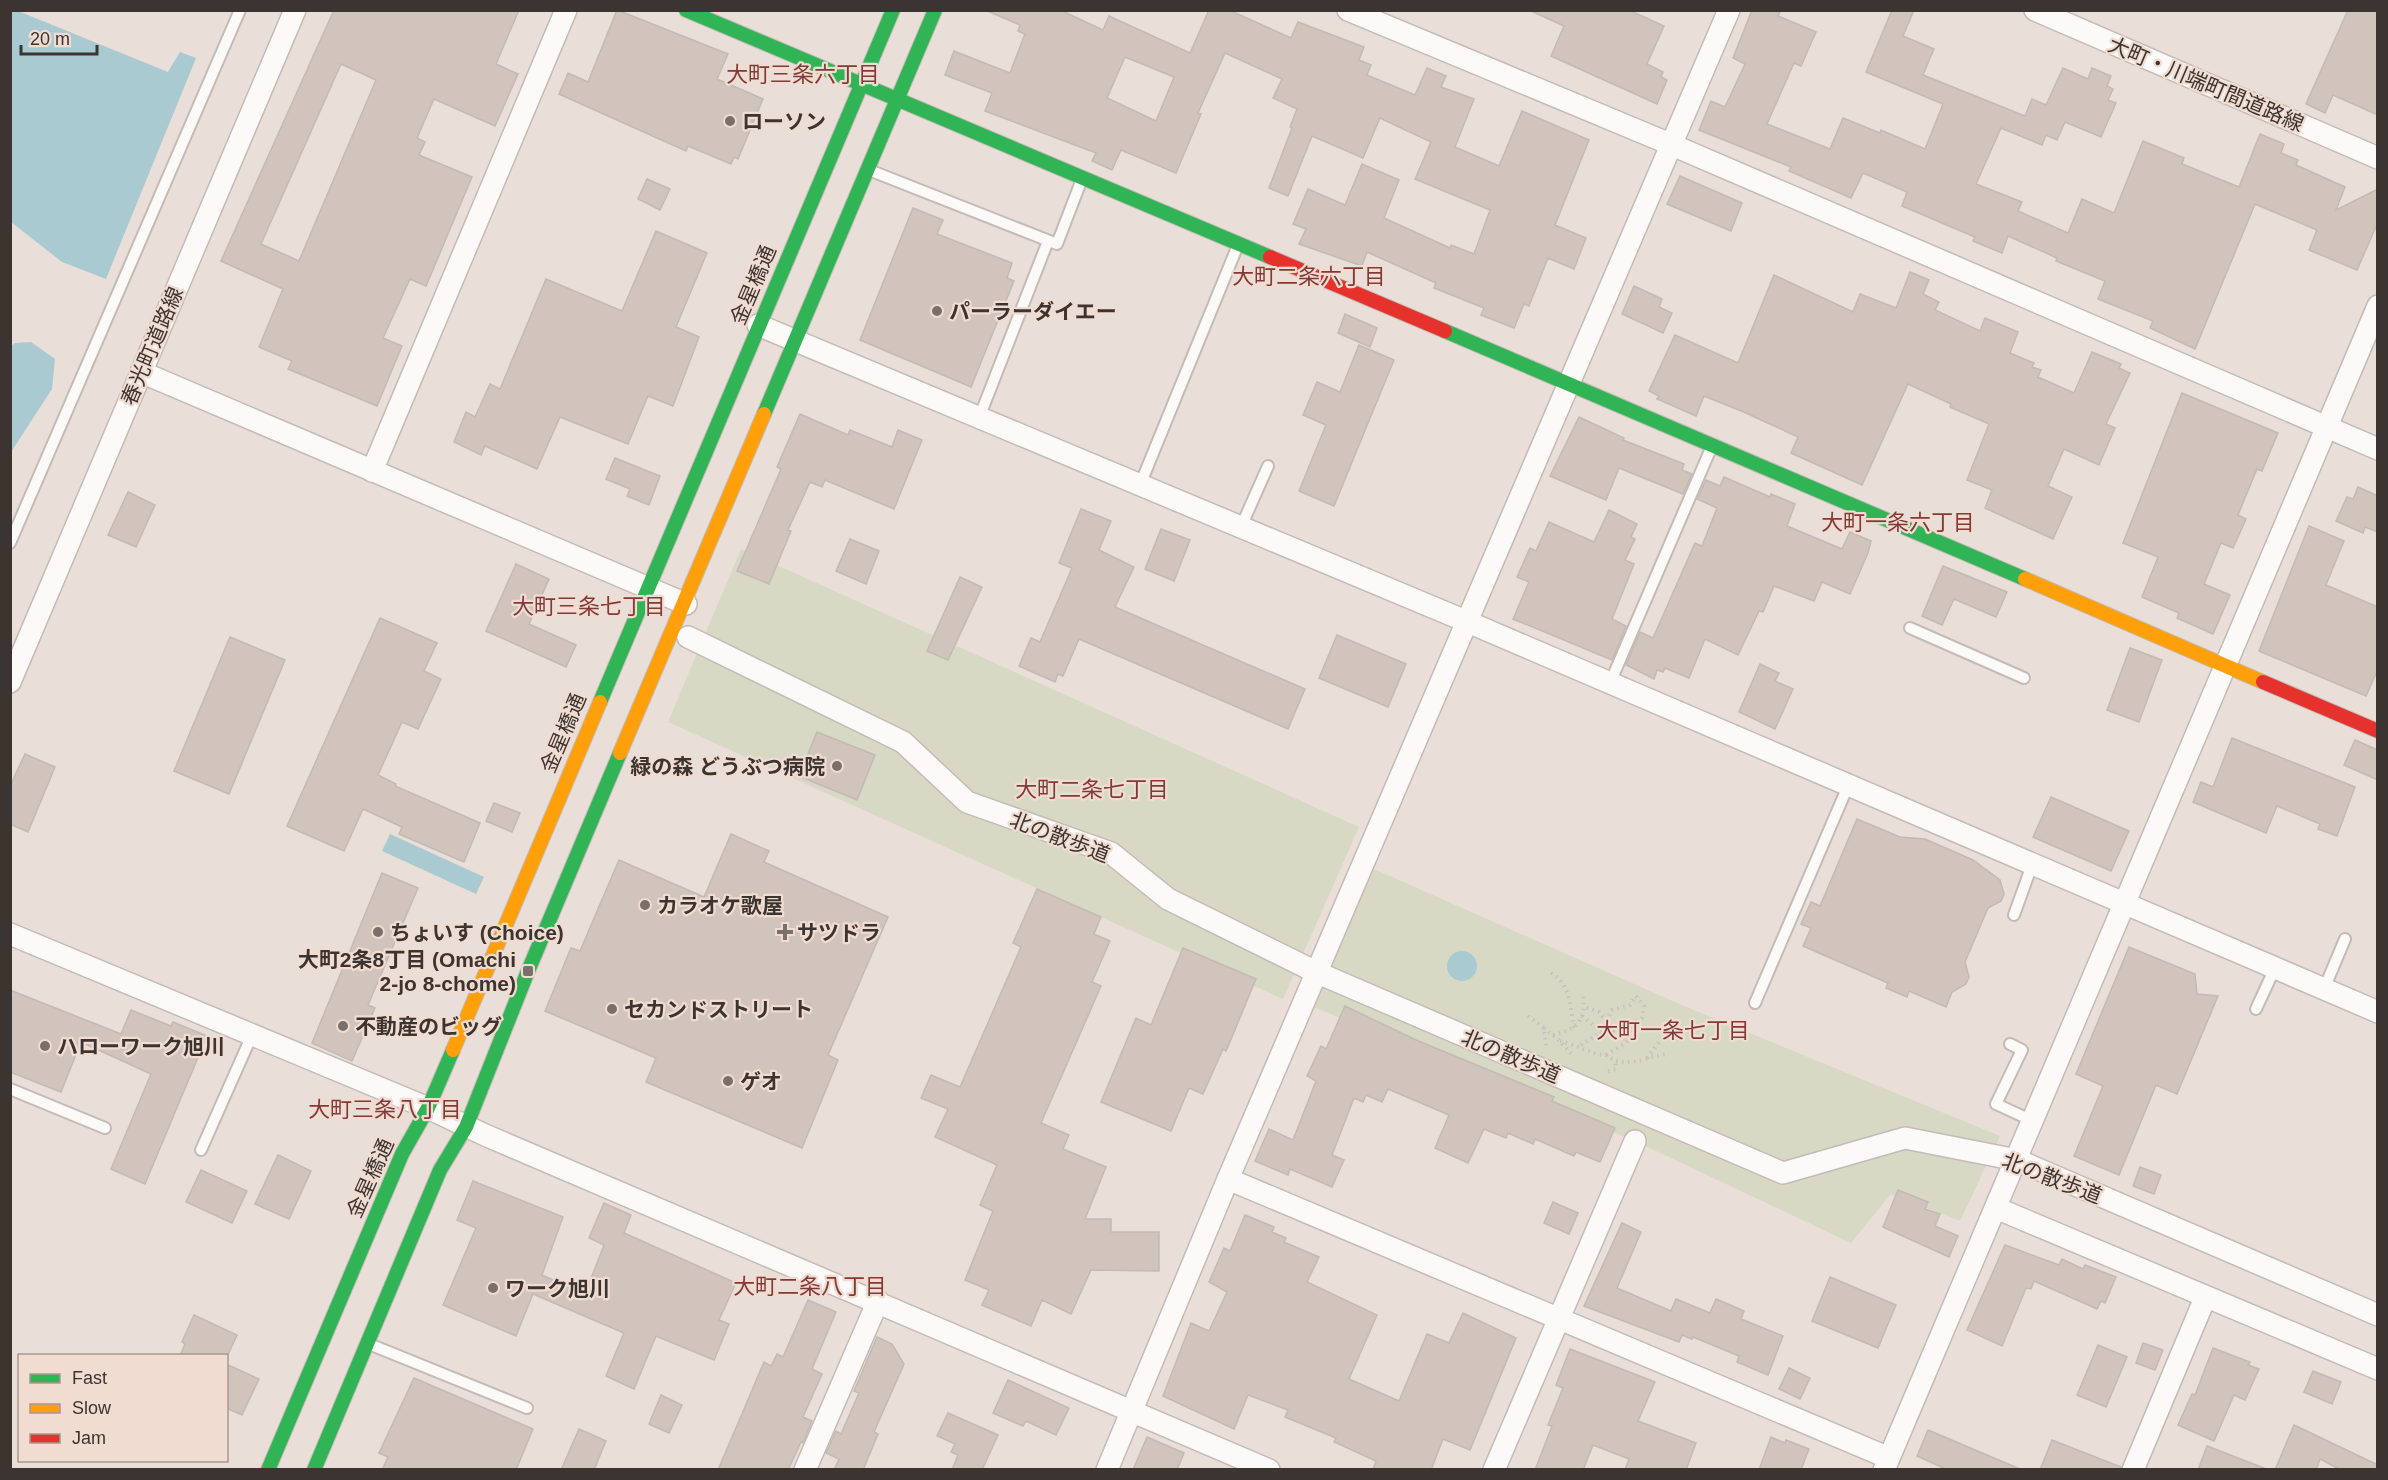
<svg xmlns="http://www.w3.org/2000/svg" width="2388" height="1480" font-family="Helvetica,'Noto Sans JP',sans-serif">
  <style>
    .green { fill: #d7d9c4 }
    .water { fill: #a9cad1 }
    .building { fill: #d0c4bd; stroke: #c3bab5; stroke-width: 1.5; fill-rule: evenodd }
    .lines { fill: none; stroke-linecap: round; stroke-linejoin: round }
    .lane-casing { stroke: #c4bbb6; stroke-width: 14 }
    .street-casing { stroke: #c4bbb6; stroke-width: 24 }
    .fast-casing { stroke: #c4bbb6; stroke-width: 16 }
    .slow-casing { stroke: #c4bbb6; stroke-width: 16 }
    .jam-casing { stroke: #c4bbb6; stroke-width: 16 }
    .path { stroke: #c4c1bf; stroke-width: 4; stroke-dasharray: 1.5 4.5; stroke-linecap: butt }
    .lane { stroke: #fcfaf9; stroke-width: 10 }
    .street { stroke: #fcfaf9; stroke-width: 21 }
    .fast { stroke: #30b455; stroke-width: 14 }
    .slow { stroke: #ff9f0a; stroke-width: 14 }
    .jam { stroke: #e5322d; stroke-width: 14 }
    .poi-dot { fill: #79706b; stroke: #f0dcd1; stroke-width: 2 }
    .labels { text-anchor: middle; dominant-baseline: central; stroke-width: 4.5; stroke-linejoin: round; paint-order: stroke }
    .street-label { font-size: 21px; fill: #3c3430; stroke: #f0dcd1 }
    .poi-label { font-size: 21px; font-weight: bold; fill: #3c3430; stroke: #f0dcd1; text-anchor: start }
    .neighbourhood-label { font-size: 22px; fill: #823a38; stroke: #f0dcd1 }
  </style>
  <rect width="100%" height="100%" fill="#e9ded8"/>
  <g class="green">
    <path d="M741 549 1359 827 1283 999 668 722Z"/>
    <path d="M1374 869 1684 1006 2000 1136 1960 1221 1891 1194 1851 1243 1635 1141 1309 1005Z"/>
  </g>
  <g class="water">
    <path d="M11 10 18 11 168 72 180 52 196 58 106 279 62 262 11 222Z"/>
    <path d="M31 342 55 359 52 389 11 452V346L15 343Z"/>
    <path d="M390 834 484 877 476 894 382 851Z"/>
    <circle cx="1462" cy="966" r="15"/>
  </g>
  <g class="building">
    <path d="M334 10H519L496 64 518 74 495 126 434 99 417 138 425 142 419 155 472 177 426 286 410 279 383 338 402 346 377 406 288 369 292 361 259 347 283 289 221 261ZM341 64 376 80 299 261 261 244Z"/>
    <path d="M617 10 728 54 717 79 763 99 738 159 734 157 731 164 688 146 686 151 559 94 568 73 588 82Z"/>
    <path d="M985 10H1060L1103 30 1109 16 1190 53 1209 10H1229L1291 38 1298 22 1364 47 1359 60 1371 65 1367 75 1415 95 1427 68 1446 76 1441 87 1474 99 1455 147 1499 166 1522 111 1589 140 1555 225 1586 238 1574 269 1548 258 1529 306 1524 304 1514 328 1481 315 1484 308 1434 288 1436 283 1367 252 1362 266 1299 244 1306 229 1293 224 1308 189 1345 205 1362 164 1399 180 1384 218 1450 248 1451 245 1474 254 1490 210 1415 179 1431 142 1380 118 1363 158 1312 136 1288 196 1269 188 1292 128 1290 127 1297 109 1273 98 1282 79 1225 53 1198 113 1201 114 1176 173 1121 150 1112 170 1092 161 1096 153 985 111 992 93 945 75 954 51 1010 73 1025 34 1018 31 1020 25ZM1125 57 1174 77 1156 121 1107 98Z"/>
    <path d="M1529 10H1629L1664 26 1647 64 1663 72 1661 77 1667 80 1657 104 1551 56 1564 26Z"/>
    <path d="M1752 10H1781L1778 16 1816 32 1801 66 1794 63 1767 124 1830 149 1843 118 1880 133 1881 130 1925 149 1943 104 1866 72 1892 10H1914L1903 36 1934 49 1923 75 2025 116 2032 99 2046 105 2063 68 2088 79 2092 68 2111 76 2107 86 2113 89 2108 100 2116 103 2101 137 2065 122 2057 140 2046 135 2042 145 2001 128 1976 184 2022 202 2018 211 2068 233 2082 199 2114 213 2143 141 2184 158 2182 164 2239 187 2260 134 2284 144 2281 153 2298 160 2296 165 2345 187 2336 210 2378 189V222L2357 270 2309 250 2317 230 2255 204 2195 349 2150 328 2153 321 2098 299 2105 281 2056 261 2057 258 2008 236 2002 253 1997 251 1973 241 1975 237 1902 206 1907 192 1863 173 1851 198 1789 171 1791 167 1699 130 1711 101 1725 107 1745 64 1733 58Z"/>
    <path d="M2348 10H2378V115L2333 95 2325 113 2306 104Z"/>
    <path d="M1680 176 1742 203 1731 231 1667 204Z"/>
    <path d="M647 179 670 189 660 210 638 199Z"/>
    <path d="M913 208 943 220 937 234 1012 263 1007 278 1014 281 971 387 860 340Z"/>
    <path d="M656 231 707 253 676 327 699 337 673 406 648 396 628 444 560 417 537 469 485 446 481 455 454 442 466 412 475 417 490 384 500 389 546 279 622 311Z"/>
    <path d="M1910 272 1929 280 1923 294 1939 302 1935 310 1980 331 1985 318 2018 332 2010 353 2034 363 2032 367 2041 370 2038 377 2074 393 2092 352 2121 364 2119 368 2130 373 2106 424 2115 428 2099 465 2064 449 2048 486 2072 497 2053 539 1985 508 1992 490 1967 480 1989 424 1950 407 1951 404 1908 384 1862 485 1791 453 1798 437 1746 413 1704 396 1696 416 1657 399 1659 396 1649 391 1675 335 1738 363 1774 275 1853 312 1860 294 1896 308Z"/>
    <path d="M1634 286 1662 299 1659 307 1672 313 1663 333 1622 314Z"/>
    <path d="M1345 314 1377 328 1370 347 1338 333Z"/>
    <path d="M1359 345 1394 360 1334 506 1299 491 1326 425 1303 415 1317 382 1340 392Z"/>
    <path d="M2182 393 2278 433 2262 471 2257 469 2238 515 2246 519 2233 548 2221 543 2204 584 2230 595 2213 634 2177 618 2179 613 2142 597 2158 557 2123 543Z"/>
    <path d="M800 414 848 435 850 430 892 447 898 430 922 440 894 509 825 480 822 487 810 482 788 530 791 531 769 584 737 571 781 469 777 467Z"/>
    <path d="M1579 417 1624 438 1623 440 1684 464 1682 470 1692 474 1683 494 1619 468 1606 500 1550 476Z"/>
    <path d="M615 458 660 476 649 505 627 496 630 489 606 479Z"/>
    <path d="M1724 477 1770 497 1771 494 1795 504 1787 526 1842 549 1850 532 1871 541 1868 553 1850 594 1822 582 1814 601 1774 586 1763 612 1759 611 1738 655 1705 639 1689 678 1665 668 1663 672 1657 670 1654 679 1626 665 1640 632 1653 638 1695 543 1702 546 1717 508 1697 499 1706 480 1720 486Z"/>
    <path d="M2358 487 2378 496V532L2365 527 2363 533 2336 521 2347 497 2353 499Z"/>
    <path d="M128 492 155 505 136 547 108 535Z"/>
    <path d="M1081 509 1111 521 1099 550 1134 567 1115 607 1305 689 1288 729 1079 639 1063 676 1058 674 1055 682 1019 666 1031 638 1040 642 1072 568 1059 563Z"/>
    <path d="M1609 510 1637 524 1631 537 1635 539 1625 560 1634 564 1612 619 1626 626 1612 660 1513 619 1529 582 1517 577 1530 548 1536 551 1549 522 1594 542Z"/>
    <path d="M2309 526 2344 541 2326 585 2378 607V669L2366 696 2259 651Z"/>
    <path d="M1161 529 1190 540 1174 581 1145 569Z"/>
    <path d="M850 539 879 551 866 584 836 571Z"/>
    <path d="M516 564 549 579 529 624 576 645 566 667 486 631Z"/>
    <path d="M1943 566 2007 592 1996 617 1954 599 1942 625 1922 616Z"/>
    <path d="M960 577 982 587 948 660 927 651Z"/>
    <path d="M380 618 437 643 424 671 441 679 418 729 402 722 378 775 396 784 395 786 480 823 464 862 399 834 402 827 363 809 344 851 287 826Z"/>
    <path d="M1337 635 1406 664 1388 707 1319 678Z"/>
    <path d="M230 637 285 660 229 794 174 771Z"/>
    <path d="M2130 648 2162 660 2139 722 2107 710Z"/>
    <path d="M1760 664 1779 673 1775 681 1793 689 1775 729 1739 712Z"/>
    <path d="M817 732 875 755 857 800 799 776Z"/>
    <path d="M2232 738 2355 787 2337 836 2318 829 2320 824 2277 806 2266 833 2193 802 2201 782 2213 787Z"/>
    <path d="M2355 740 2378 750V780L2344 765Z"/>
    <path d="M25 754 55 767 28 832 10 824V786Z"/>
    <path d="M2051 797 2129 831 2111 871 2033 837Z"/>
    <path d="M494 803 520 813 512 832 486 821Z"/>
    <path d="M1857 819 1900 837 1925 839 1973 860 2000 880 2004 894 2001 901 1988 908 1965 962 1969 977 1966 984 1952 992 1946 1007 1909 991 1907 997 1886 988 1888 983 1803 946 1811 928 1801 924 1811 902 1820 906Z"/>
    <path d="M731 834 769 851 764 862 888 917 828 1055 838 1060 802 1148 646 1082 656 1058 545 1011 571 948 580 951 619 860 704 897Z"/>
    <path d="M382 873 418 888 368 1005 375 1008 352 1061 312 1043Z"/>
    <path d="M1037 889 1101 917 1094 934 1110 941 1092 982 1101 986 1041 1123 1069 1135 1063 1149 1106 1167 1085 1219H1111V1232H1159V1271L1091 1270 1071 1314 1042 1300 1031 1326 982 1305 989 1290 965 1280 993 1211 980 1205 997 1165 935 1137 948 1109 921 1098 931 1075 960 1087 1021 947 1013 943Z"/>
    <path d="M2129 947 2195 974 2197 994 2218 996 2177 1094 2156 1085 2119 1175 2074 1156 2103 1086 2076 1074Z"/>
    <path d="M1183 948 1256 979 1226 1051 1223 1049 1203 1094 1189 1088 1171 1131 1101 1102 1136 1018 1151 1025Z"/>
    <path d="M10 990 121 1034 131 1010 171 1026 173 1022 207 1036 145 1184 111 1169 151 1074 81 1042 61 1092 10 1072Z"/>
    <path d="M1345 1006 1416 1040 1554 1097 1552 1101 1615 1128 1600 1162 1576 1152 1574 1156 1535 1139 1533 1144 1508 1133 1506 1138 1484 1129 1468 1163 1435 1148 1449 1115 1388 1089 1382 1102 1366 1095 1363 1102 1354 1098 1332 1155 1344 1160 1332 1187 1290 1169 1288 1175 1255 1161 1269 1129 1293 1140 1316 1081 1307 1076 1321 1046 1326 1049Z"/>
    <path d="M278 1155 311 1171 289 1219 255 1204Z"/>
    <path d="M2140 1167 2161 1175 2154 1194 2133 1186Z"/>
    <path d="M201 1170 247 1191 232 1223 186 1202Z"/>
    <path d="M473 1181 563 1217 542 1275 585 1294 604 1245 589 1238 604 1203 631 1215 624 1233 736 1283 719 1320 729 1324 714 1360 656 1336 634 1389 606 1376 624 1333 533 1294 516 1336 443 1305 476 1228 457 1220Z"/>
    <path d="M1898 1190 1928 1202 1925 1209 1940 1214 1935 1226 1958 1236 1949 1257 1883 1227Z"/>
    <path d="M1553 1202 1578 1213 1569 1234 1544 1223Z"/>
    <path d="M1245 1215 1274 1227 1272 1232 1286 1238 1284 1242 1319 1257 1307 1282 1377 1315 1349 1379 1399 1401 1427 1334 1449 1343 1463 1313 1516 1338 1470 1450 1443 1439 1431 1470H1373L1376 1461 1334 1442 1336 1438 1285 1417 1288 1410 1248 1395 1234 1429 1163 1396 1191 1323 1209 1331 1227 1292 1209 1282 1224 1248 1230 1251Z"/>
    <path d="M1622 1223 1641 1232 1617 1288 1671 1311 1676 1299 1710 1313 1716 1299 1744 1311 1741 1319 1783 1336 1768 1375 1737 1362 1739 1356 1693 1337 1692 1339 1682 1335 1679 1342 1584 1306Z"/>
    <path d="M2005 1245 2059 1265 2062 1259 2083 1269 2085 1265 2116 1277 2105 1303 2101 1301 2097 1309 2034 1281 2031 1289 2026 1288 2002 1346 1967 1330Z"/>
    <path d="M1830 1277 1896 1305 1878 1348 1812 1321Z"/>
    <path d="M808 1300 836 1312 812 1369 822 1374 803 1417 812 1421 803 1443 801 1442 788 1470H718L764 1362 771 1366 777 1354 783 1357Z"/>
    <path d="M194 1315 237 1335 226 1359V1356H180L185 1344 182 1342Z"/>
    <path d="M877 1337 892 1344 904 1364 874 1432 878 1434 863 1470H834L839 1459 826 1453 836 1431 841 1434 859 1393 854 1391Z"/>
    <path d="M2143 1343 2163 1350 2155 1370 2136 1363Z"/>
    <path d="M2098 1345 2127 1357 2106 1407 2077 1395Z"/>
    <path d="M2213 1348 2250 1362 2248 1365 2259 1369 2245 1400 2234 1395 2214 1441 2178 1425 2192 1394 2195 1395Z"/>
    <path d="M1570 1349 1655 1382 1638 1421 1696 1443 1686 1470H1625L1629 1459 1593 1445 1583 1470H1535L1552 1426 1548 1425 1563 1388 1556 1385Z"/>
    <path d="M226 1364 259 1379 242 1415 226 1408Z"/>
    <path d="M1789 1368 1810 1378 1800 1399 1779 1389Z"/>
    <path d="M2313 1371 2341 1382 2332 1404 2304 1392Z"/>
    <path d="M414 1378 533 1429 516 1470H382L388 1457 379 1453Z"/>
    <path d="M1008 1380 1069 1408 1056 1435 1026 1421 1023 1426 993 1413Z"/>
    <path d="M661 1395 682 1405 669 1433 649 1424Z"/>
    <path d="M948 1413 998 1435 982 1470H952L958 1455 951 1452 955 1444 937 1436Z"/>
    <path d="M2294 1425 2378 1465V1470H2341L2320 1459 2316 1470H2275Z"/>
    <path d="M579 1429 606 1441 594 1470H561Z"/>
    <path d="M1928 1430 2020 1469V1470H1948L1917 1456Z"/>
    <path d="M1147 1437 1184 1453 1177 1470H1133Z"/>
    <path d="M1771 1437 1785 1443 1786 1440 1809 1449 1801 1470H1759Z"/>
    <path d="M2052 1440 2121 1467V1470H2040Z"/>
    <path d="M2207 1446 2264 1468V1470H2198Z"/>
  </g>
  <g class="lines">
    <g class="lane-casing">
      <g id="lane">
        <path d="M869 170 1057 244 1082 179"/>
        <path d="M979 418 1048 241"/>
        <path d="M1140 485 1238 245"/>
        <path d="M1241 527 1268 466"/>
        <path d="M10 543 240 10"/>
        <path d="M1910 628 2024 678"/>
        <path d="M1610 683 1712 446"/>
        <path d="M2014 915 2032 865"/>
        <path d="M2324 989 2345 939"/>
        <path d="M1755 1003 1848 786"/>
        <path d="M2256 1009 2275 968"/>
        <path d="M2010 1044 2022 1050 1996 1104 2033 1121"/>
        <path d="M10 1089 105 1128"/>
        <path d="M201 1150 252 1035"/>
        <path d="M369 1344 527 1408"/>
      </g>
    </g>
    <g class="street-casing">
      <g id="street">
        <path d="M1348 10 1670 144 2378 449"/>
        <path d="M2035 10 2378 158"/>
        <path d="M758 325 1468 622 2378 1012"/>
        <path d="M141 372 686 604"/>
        <path d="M372 471 566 10"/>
        <path d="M688 637 903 742 967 802 1111 853 1168 899 1318 973 1783 1173 1905 1138 2017 1160 2378 1315"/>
        <path d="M10 682 295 10"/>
        <path d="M10 934 428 1108 485 1135 1269 1470"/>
        <path d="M1228 1179 1889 1458"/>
        <path d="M1996 1208 2378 1369"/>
        <path d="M805 1470 878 1301"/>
        <path d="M1107 1470 1228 1179 1729 10"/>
        <path d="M1494 1470 1635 1141"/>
        <path d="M1884 1470 2378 306"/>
        <path d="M2133 1470 2205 1298"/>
      </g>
    </g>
    <g class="fast-casing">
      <g id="fast">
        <path d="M686 10 1270 257"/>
        <path d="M1445 331 2025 579"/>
        <path d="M764 414 935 10"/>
        <path d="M600 702 893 10"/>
        <path d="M268 1470 402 1154 428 1108 453 1050"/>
        <path d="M314 1470 440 1170 466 1127 528 971 620 753"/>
      </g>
    </g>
    <g class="slow-casing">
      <g id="slow">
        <path d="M2025 579 2263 682"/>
        <path d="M620 753 764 414"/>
        <path d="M453 1050 600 702"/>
      </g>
    </g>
    <g class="jam-casing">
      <g id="jam">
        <path d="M1270 257 1445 331"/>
        <path d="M2263 682 2378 731"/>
      </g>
    </g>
    <g class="path">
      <path d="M1551 973C1571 984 1570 1008 1574 1028"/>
      <path d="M1528 1016 1544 1028 1546 1046"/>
      <path d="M1582 1016 1601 1032 1613 1031 1599 1012 1585 1007"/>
      <path d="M1544 1028 1560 1041 1573 1056"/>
      <path d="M1553 1035C1574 1030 1587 1021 1583 997"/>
      <path d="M1560 1041C1576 1044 1593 1056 1606 1055 1626 1071 1646 1056 1668 1054"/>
      <path d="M1581 1045 1601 1032"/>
      <path d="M1606 1055C1621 1044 1634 1043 1634 1023L1642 1018 1644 1006 1636 996 1630 1005 1612 1010 1607 1019"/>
      <path d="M1647 1058 1666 1033 1680 1025"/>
      <path d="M1608 1071 1616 1069 1615 1062"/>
    </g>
    <use href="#lane" class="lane"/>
    <use href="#street" class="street"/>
    <use href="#fast" class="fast"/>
    <use href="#slow" class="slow"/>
    <use href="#jam" class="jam"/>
  </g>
  <g class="poi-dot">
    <circle cx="730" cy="121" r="6"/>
    <circle cx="937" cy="311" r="6"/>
    <circle cx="837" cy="766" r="6"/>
    <circle cx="645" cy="905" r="6"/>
    <circle cx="378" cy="932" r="6"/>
    <path d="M782 923h6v6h6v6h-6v6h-6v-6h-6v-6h6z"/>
    <rect x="522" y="965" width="12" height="12" rx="3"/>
    <circle cx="612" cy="1009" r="6"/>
    <circle cx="343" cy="1026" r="6"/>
    <circle cx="45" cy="1046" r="6"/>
    <circle cx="728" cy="1081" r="6"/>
    <circle cx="493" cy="1288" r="6"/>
  </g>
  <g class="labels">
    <g class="street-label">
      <text transform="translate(2206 84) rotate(23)">大町・川端町間道路線</text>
      <text transform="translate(753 285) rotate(-67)">金星橋通</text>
      <text transform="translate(152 346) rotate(-67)">春光町道路線</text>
      <text transform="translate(563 733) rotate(-67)">金星橋通</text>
      <text transform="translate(1060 837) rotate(21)">北の散歩道</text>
      <text transform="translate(1511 1056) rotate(23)">北の散歩道</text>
      <text transform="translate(370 1178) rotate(-66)">金星橋通</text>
      <text transform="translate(2052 1178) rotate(21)">北の散歩道</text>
    </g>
    <g class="poi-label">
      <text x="742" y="121">ローソン</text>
      <text x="949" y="311">パーラーダイエー</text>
      <text x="825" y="766" text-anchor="end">緑の森 どうぶつ病院</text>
      <text x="657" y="905">カラオケ歌屋</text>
      <text x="390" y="932">ちょいす (Choice)</text>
      <text x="797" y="932">サツドラ</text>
      <text x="516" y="959" text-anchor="end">大町2条8丁目 (Omachi<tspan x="516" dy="24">2-jo 8-chome)</tspan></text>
      <text x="624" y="1009">セカンドストリート</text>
      <text x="355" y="1026">不動産のビッグ</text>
      <text x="57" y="1046">ハローワーク旭川</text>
      <text x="740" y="1081">ゲオ</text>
      <text x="505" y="1288">ワーク旭川</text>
    </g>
    <g class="neighbourhood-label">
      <text x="803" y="74">大町三条六丁目</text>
      <text x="1309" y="276">大町二条六丁目</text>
      <text x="1898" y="522">大町一条六丁目</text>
      <text x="589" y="606">大町三条七丁目</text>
      <text x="1092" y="789">大町二条七丁目</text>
      <text x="1673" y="1030">大町一条七丁目</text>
      <text x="385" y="1109">大町三条八丁目</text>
      <text x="810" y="1286">大町二条八丁目</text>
    </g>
  </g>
  <rect width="2388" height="1480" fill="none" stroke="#3c3430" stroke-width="24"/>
  <rect x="18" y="1354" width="210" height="108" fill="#f0dcd1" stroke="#a89991" stroke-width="1.5"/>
  <rect x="30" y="1374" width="30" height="9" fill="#30b455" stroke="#a89991" stroke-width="1.5"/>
  <text x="72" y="1384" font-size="18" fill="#3c3430">Fast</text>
  <rect x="30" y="1404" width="30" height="9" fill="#ff9f0a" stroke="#a89991" stroke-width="1.5"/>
  <text x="72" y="1414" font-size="18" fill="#3c3430">Slow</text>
  <rect x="30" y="1434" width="30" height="9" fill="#e5322d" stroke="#a89991" stroke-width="1.5"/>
  <text x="72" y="1444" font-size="18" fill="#3c3430">Jam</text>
  <path d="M21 45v9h76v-9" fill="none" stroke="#3c3430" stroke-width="3"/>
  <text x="30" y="45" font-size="18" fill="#3c3430" stroke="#f0dcd1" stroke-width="4.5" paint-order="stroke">20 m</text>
</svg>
